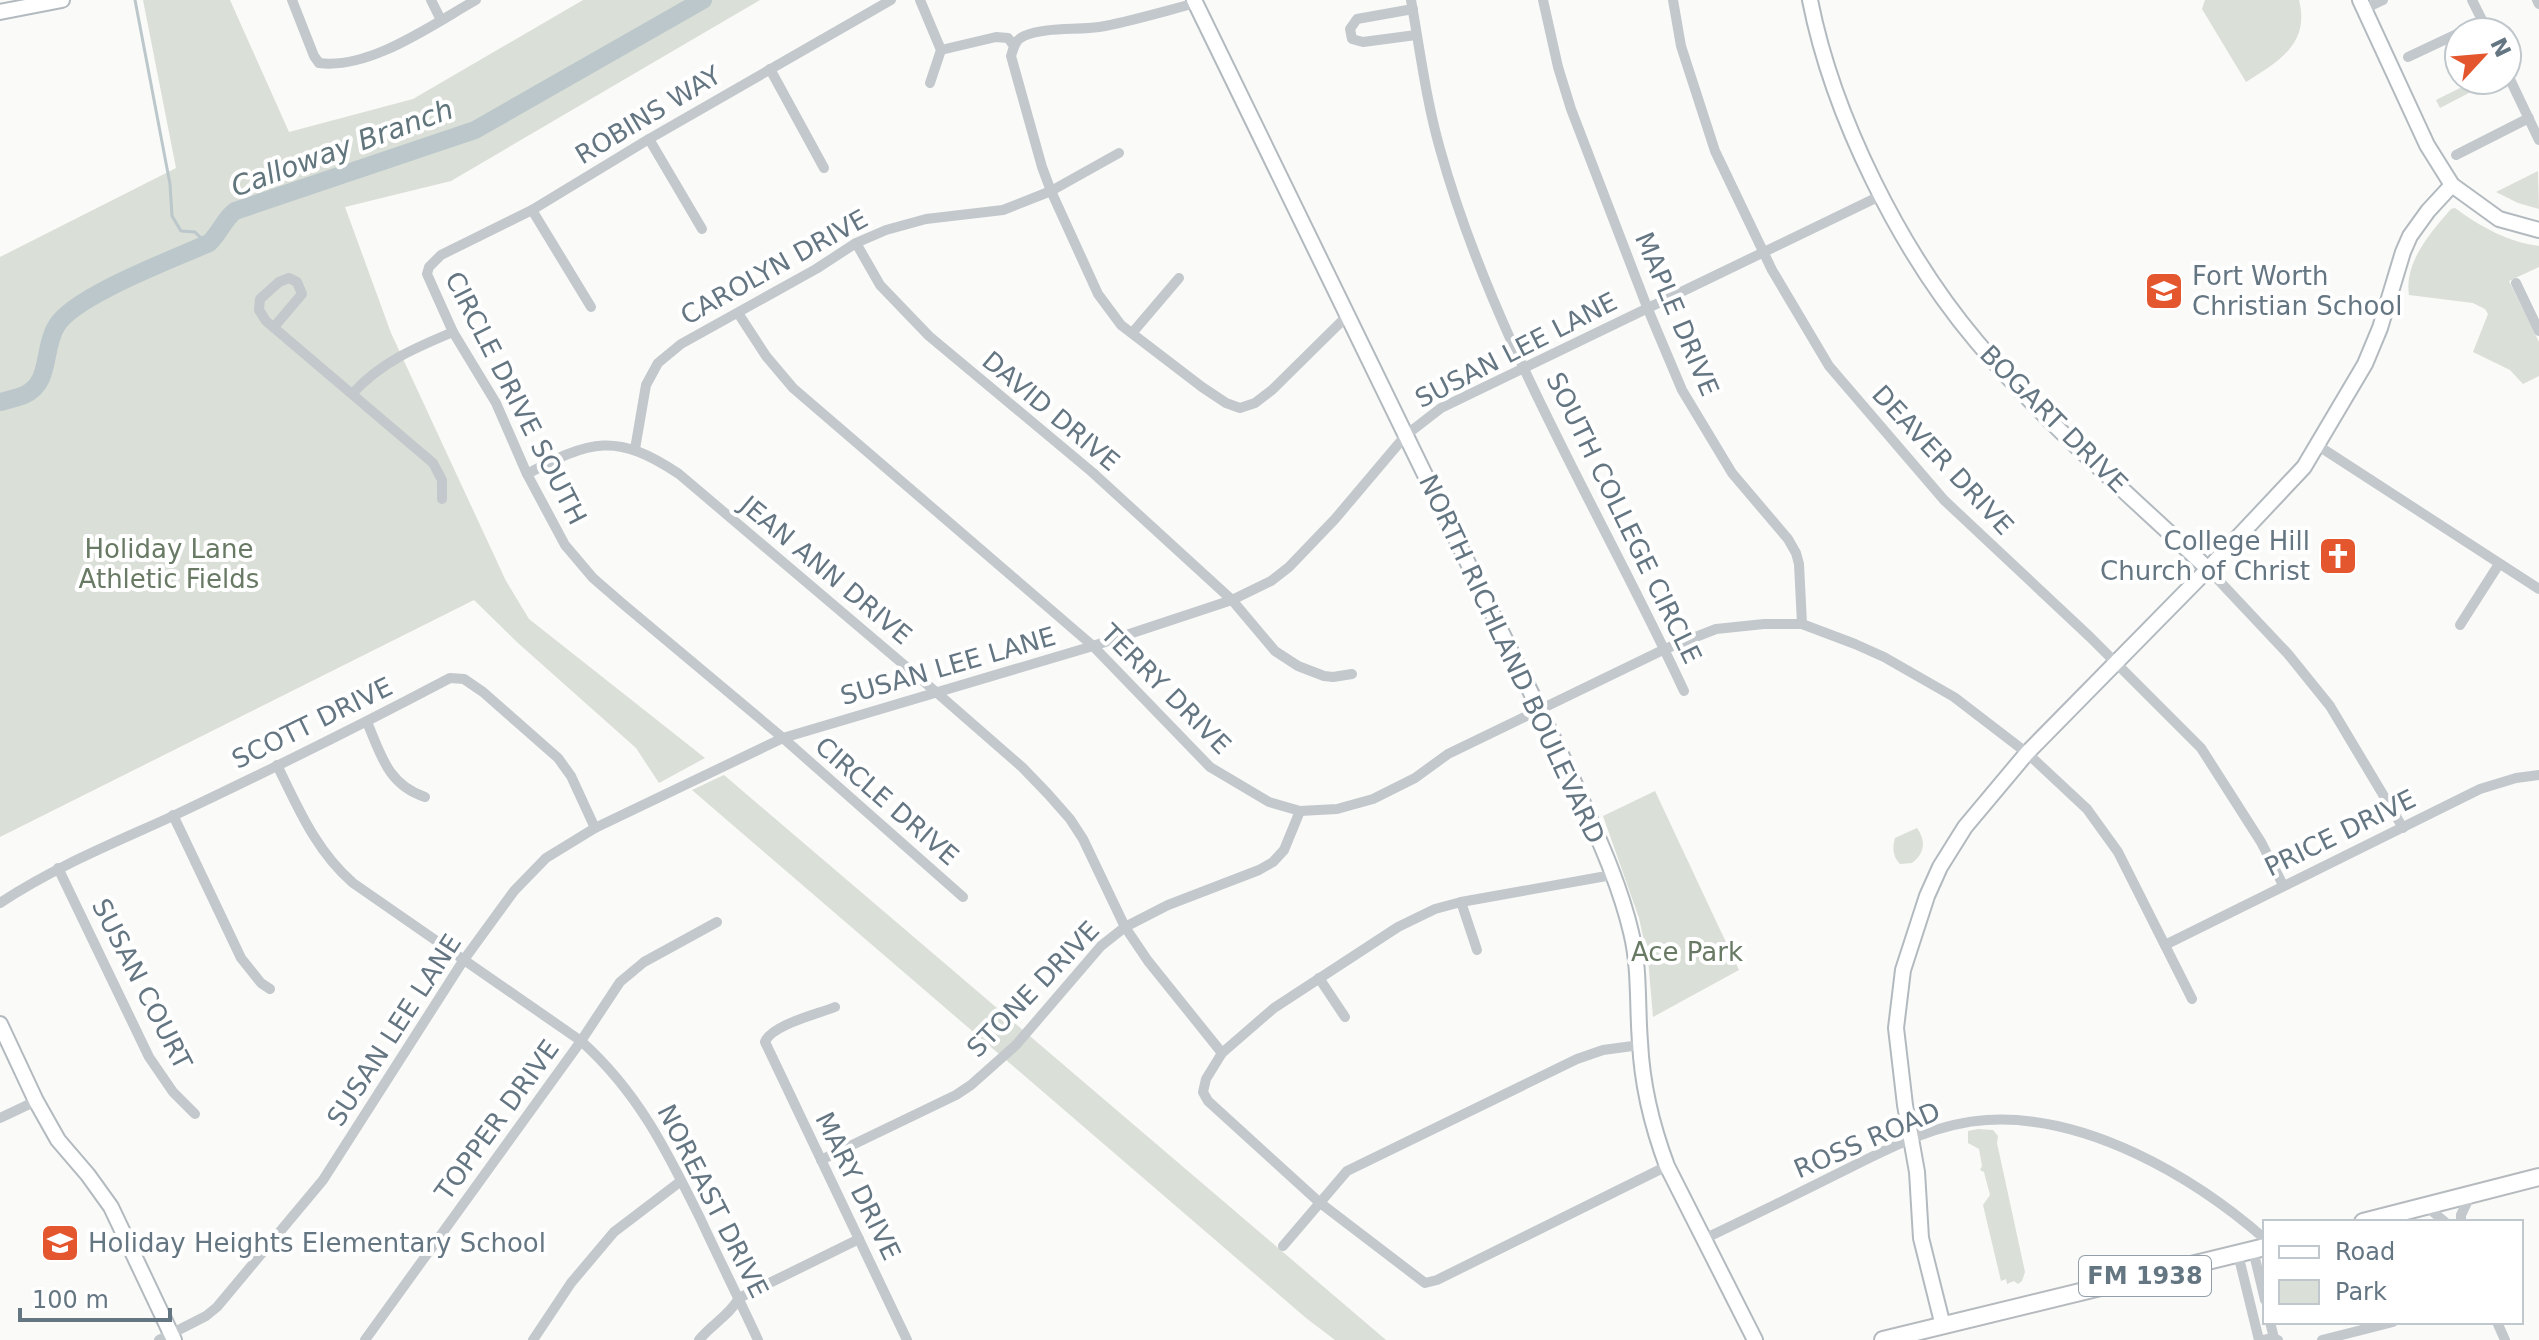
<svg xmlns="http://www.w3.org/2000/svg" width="2539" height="1340" font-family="'DejaVu Sans',sans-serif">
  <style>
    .green { fill: #dadfd7 }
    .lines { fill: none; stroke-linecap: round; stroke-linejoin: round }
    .stream { stroke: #bbc7cb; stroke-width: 3 }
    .river { stroke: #bbc7cb; stroke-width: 18 }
    .secondary-casing { stroke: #b3babf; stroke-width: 18 }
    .primary-casing { stroke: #b5babe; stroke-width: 20 }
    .street { stroke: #c3c8cc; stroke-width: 10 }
    .secondary { stroke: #fff; stroke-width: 14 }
    .primary { stroke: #fff; stroke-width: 16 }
    .labels { text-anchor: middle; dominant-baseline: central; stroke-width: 8; stroke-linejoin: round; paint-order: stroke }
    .shield { fill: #fff; stroke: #939fa8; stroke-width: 2 }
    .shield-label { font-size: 24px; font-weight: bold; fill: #657683 }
    .street-label { font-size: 26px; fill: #657683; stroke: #fff }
    .poi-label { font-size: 26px; fill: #657683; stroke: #fff; text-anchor: start }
    .park-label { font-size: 26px; fill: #687a64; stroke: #fff }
    .water-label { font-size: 28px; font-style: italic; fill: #60757c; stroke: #fff }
  </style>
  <rect width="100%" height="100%" fill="#fafaf8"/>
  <g class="green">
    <path d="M143 0H230L289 132 413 99 583 0H760L451 181 345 207 391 333 506 581 529 619 705 758 659 783 636 748 518 643 474 600 0 837V257L176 168Z"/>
    <path d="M2205 0H2299C2310 44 2279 61 2246 82L2202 9Z"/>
    <path d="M2476 80 2492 81 2440 108 2436 100Z"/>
    <path d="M2538 171 2539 209 2518 203 2496 192Z"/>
    <path d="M2455 208C2481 227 2508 242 2539 246V267L2509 281 2539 342V376L2523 384 2510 370 2473 352 2488 314 2485 309 2473 303 2409 295C2404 262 2431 232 2451 209Z"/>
    <path d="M724 775 1386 1340H1335L1306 1318 692 790Z"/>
    <path d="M1655 791 1739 970 1653 1017 1648 959 1639 918 1603 816Z"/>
    <path d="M1917 828C1926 841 1925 853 1912 863L1900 864C1893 857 1892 848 1895 838Z"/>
    <path d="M1978 1129 1993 1130 1998 1136 1997 1143 2025 1272 2022 1281 2018 1284 2014 1281 2007 1284 2006 1279 2001 1281 1983 1205 1990 1195 1984 1172 1980 1170 1982 1166 1979 1149 1968 1143V1131Z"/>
  </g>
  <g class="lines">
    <path class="stream" d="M135 0 170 184 172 216 181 231 195 232 200 237V247"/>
    <path class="river" d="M0 402C8 400 17 398 24 395 52 383 42 348 57 325 76 295 174 259 209 243 220 233 224 219 235 211L475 130 703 0"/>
    <g class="secondary-casing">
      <g id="secondary">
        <path d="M1194 0 1570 773C1592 825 1618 877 1631 932 1640 968 1637 1006 1640 1042 1642 1085 1652 1126 1667 1166L1755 1340"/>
        <path d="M1810 0C1833 117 1901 252 1977 342 2046 424 2130 495 2208 569"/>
        <path d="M2360 0 2427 145 2452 185 2499 219 2539 230"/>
        <path d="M0 12 62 0"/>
        <path d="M0 1024 36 1101 58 1140 88 1175 111 1207 174 1340"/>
        <path d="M1943 1326 1921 1238 1917 1172 1905 1105 1896 1028 1903 970 1927 896 1940 867 1965 827 2027 753 2208 569 2304 467 2365 364 2380 328 2403 252 2410 236 2428 211 2452 185"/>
      </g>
    </g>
    <g class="primary-casing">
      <g id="primary">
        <path d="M2363 1222 2539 1177"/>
        <path d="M1883 1340 2265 1247"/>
      </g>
    </g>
    <g class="street">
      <path d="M292 0 314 56 319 63C370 70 433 24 476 0"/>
      <path d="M431 0 441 20"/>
      <path d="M891 0 649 139 532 210 441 255 429 267 427 274 453 332 496 403 527 474 565 545 593 578 623 604 783 738 963 897"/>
      <path d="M920 0 941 50 930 83"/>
      <path d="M1411 0C1420 50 1426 100 1440 149 1493 340 1601 512 1684 691"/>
      <path d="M1543 0 1558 67 1571 109 1647 307 1682 390 1732 473 1788 539 1796 553 1799 564 1802 624"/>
      <path d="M1673 0 1681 46 1715 151 1772 270 1829 366 1944 500 2090 637 2201 748 2261 842 2283 885"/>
      <path d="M2472 0 2488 32"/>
      <path d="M2537 0 2539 4"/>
      <path d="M1196 3C1165 11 1135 20 1105 26 1079 31 1048 26 1024 36 1015 40 1014 47 1011 56L1042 167 1051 191 1098 294 1121 325 1202 387 1226 403 1240 408 1255 403 1272 390 1348 315"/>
      <path d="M1413 9 1357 19 1350 29 1352 39 1363 42 1416 35"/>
      <path d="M2364 9 2383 0"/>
      <path d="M2460 32 2482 21"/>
      <path d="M941 50 996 37 1008 38 1014 46"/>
      <path d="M2408 57 2459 33"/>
      <path d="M770 69 824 168"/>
      <path d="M2507 73 2539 140"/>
      <path d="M649 139 702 229"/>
      <path d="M2456 155 2529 118"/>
      <path d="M532 210 591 307"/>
      <path d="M856 243 880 285 929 336 1092 472 1232 600 1275 651 1298 666 1324 676 1333 677 1352 674"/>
      <path d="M2516 283 2539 331"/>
      <path d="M738 313 766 356 793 388 1093 646 1210 767 1269 802 1300 811 1337 809 1373 799 1415 778 1448 754 1665 649 1716 629 1764 624H1802L1855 644 1884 657 1954 697 2027 753 2087 809 2118 852 2192 999"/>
      <path d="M274 327 302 294 297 282 289 278 279 282 260 299 259 310 266 321 433 463 442 480V499"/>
      <path d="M1133 332 1179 278"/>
      <path d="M353 393C381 362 415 348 453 332"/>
      <path d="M2317 445 2539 589"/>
      <path d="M635 449 646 385 658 363 681 344 816 269 856 243 886 230 926 219 1003 210 1051 191 1119 153"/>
      <path d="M527 474C591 440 616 432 679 474L936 692 1022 767 1048 794 1070 819 1083 839 1125 927 1148 961 1222 1053"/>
      <path d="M2208 569 2288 654 2330 706 2403 828"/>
      <path d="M2460 625 2499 564"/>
      <path d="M367 722C381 755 388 785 425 797"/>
      <path d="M277 765C298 808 316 851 353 883L581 1041C638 1092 667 1151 700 1218 719 1259 739 1299 758 1340"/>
      <path d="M173 815 241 958 261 983 270 989"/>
      <path d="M58 868 149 1057 173 1092 195 1114"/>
      <path d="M1612 875 1461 902 1435 909 1398 927 1274 1008 1222 1053 1206 1079 1203 1092 1208 1101 1319 1202 1425 1283 1437 1280 1667 1166"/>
      <path d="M1461 902 1477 950"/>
      <path d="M0 903C54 867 114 843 173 816 266 772 359 726 450 678L464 679 483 692 558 758 571 776 595 828"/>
      <path d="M2165 945 2480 789 2516 778 2539 775"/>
      <path d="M1319 978 1345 1017"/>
      <path d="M835 1007C818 1014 771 1025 765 1042L907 1340"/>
      <path d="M0 1118 36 1101"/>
      <path d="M821 1160 956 1095 971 1085 1016 1045 1101 946 1125 927 1168 905 1259 870 1273 862 1284 850 1300 811"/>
      <path d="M2426 1206 2445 1222"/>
      <path d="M2461 1222V1215L2471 1194"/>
      <path d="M1704 1239C1748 1218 1791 1197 1835 1175 1882 1152 1933 1123 1987 1120 2086 1114 2193 1176 2265 1239"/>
      <path d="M1283 1246 1347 1171 1577 1059 1603 1050 1640 1045"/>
      <path d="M2253 1250 2265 1300"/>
      <path d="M2238 1254 2259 1340"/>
      <path d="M2270 1322 2274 1338"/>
      <path d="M2497 1322 2505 1340"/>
      <path d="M159 1340 206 1316 217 1307 323 1180 463 961 514 891 546 858 595 828 783 738 1093 646 1232 600 1271 581 1289 567 1335 519 1406 435 1441 408 1882 195"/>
      <path d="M365 1340 581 1041 620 982 644 962 717 922"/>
      <path d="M533 1340 571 1283 614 1232 681 1181"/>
      <path d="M699 1340C712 1324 729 1316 739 1298L859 1239"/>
      <path d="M2263 1340 2271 1338 2278 1340"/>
      <path d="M2322 1340 2393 1322"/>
    </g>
    <use href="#secondary" class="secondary"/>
    <use href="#primary" class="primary"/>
  </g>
  <defs>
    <g id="school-square" transform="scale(2)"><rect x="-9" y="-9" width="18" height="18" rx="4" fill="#e4572e" stroke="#fff"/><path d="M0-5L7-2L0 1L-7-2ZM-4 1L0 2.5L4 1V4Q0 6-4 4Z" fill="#fff"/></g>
    <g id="church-square" transform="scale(2)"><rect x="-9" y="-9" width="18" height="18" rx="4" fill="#e4572e" stroke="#fff"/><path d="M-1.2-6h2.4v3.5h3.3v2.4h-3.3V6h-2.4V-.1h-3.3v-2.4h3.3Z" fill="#fff"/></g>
  </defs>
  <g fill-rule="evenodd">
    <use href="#school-square" x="2164" y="291"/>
    <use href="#church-square" x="2338" y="556"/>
    <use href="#school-square" x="60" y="1243"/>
  </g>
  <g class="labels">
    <rect class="shield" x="2079" y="1256" width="132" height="40" rx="6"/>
    <g class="shield-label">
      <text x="2145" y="1276">FM 1938</text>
    </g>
    <g class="street-label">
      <text transform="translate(648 115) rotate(-31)">ROBINS WAY</text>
      <text transform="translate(774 267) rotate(-29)">CAROLYN DRIVE</text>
      <text transform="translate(1677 314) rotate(67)">MAPLE DRIVE</text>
      <text transform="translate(1516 350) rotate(-27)">SUSAN LEE LANE</text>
      <text transform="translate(516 398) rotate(63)">CIRCLE DRIVE SOUTH</text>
      <text transform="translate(1051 411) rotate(40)">DAVID DRIVE</text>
      <text transform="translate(2054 419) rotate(45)">BOGART DRIVE</text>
      <text transform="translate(1943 460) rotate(47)">DEAVER DRIVE</text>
      <text transform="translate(1624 518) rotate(64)">SOUTH COLLEGE CIRCLE</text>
      <text transform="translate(826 570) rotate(40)">JEAN ANN DRIVE</text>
      <text transform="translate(1512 659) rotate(65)">NORTH RICHLAND BOULEVARD</text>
      <text transform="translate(948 666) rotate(-16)">SUSAN LEE LANE</text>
      <text transform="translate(1166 689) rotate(45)">TERRY DRIVE</text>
      <text transform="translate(312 723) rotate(-26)">SCOTT DRIVE</text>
      <text transform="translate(887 801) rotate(41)">CIRCLE DRIVE</text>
      <text transform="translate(2340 833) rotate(-26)">PRICE DRIVE</text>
      <text transform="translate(142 984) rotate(63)">SUSAN COURT</text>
      <text transform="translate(1033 989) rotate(-46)">STONE DRIVE</text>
      <text transform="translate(394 1030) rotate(-57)">SUSAN LEE LANE</text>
      <text transform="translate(497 1120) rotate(-54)">TOPPER DRIVE</text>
      <text transform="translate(1867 1140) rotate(-23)">ROSS ROAD</text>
      <text transform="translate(858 1186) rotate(64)">MARY DRIVE</text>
      <text transform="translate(713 1201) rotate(63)">NOREAST DRIVE</text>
    </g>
    <g class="poi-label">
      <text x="2192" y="276">Fort Worth<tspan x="2192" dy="30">Christian School</tspan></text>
      <text x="2310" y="541" text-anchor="end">College Hill<tspan x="2310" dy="30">Church of Christ</tspan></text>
      <text x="88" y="1243">Holiday Heights Elementary School</text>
    </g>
    <g class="park-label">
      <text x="169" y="549">Holiday Lane<tspan x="169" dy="30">Athletic Fields</tspan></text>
      <text x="1687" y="952">Ace Park</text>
    </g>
    <g class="water-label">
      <text transform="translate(342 148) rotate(-20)">Calloway Branch</text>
    </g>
  </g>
  <rect x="2263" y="1220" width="260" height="104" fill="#ffffff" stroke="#c1c8cd" stroke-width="2"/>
  <rect x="2279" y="1246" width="40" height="12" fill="#ffffff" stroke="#c1c8cd" stroke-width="2"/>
  <text x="2335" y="1260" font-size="24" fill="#657683">Road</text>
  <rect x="2279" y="1280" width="40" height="24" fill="#dadfd7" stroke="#c1c8cd" stroke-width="2"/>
  <text x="2335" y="1300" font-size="24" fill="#657683">Park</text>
  <g transform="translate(2483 56) rotate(64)"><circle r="38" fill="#ffffff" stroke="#c1c8cd" stroke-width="2"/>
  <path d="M0-6L14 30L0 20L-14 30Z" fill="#e4572e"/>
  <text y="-12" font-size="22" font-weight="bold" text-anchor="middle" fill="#657683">N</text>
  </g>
  <path d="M20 1308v12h150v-12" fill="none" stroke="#657683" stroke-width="4"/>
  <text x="32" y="1308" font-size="24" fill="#657683" stroke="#ffffff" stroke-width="6" paint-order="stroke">100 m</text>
</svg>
